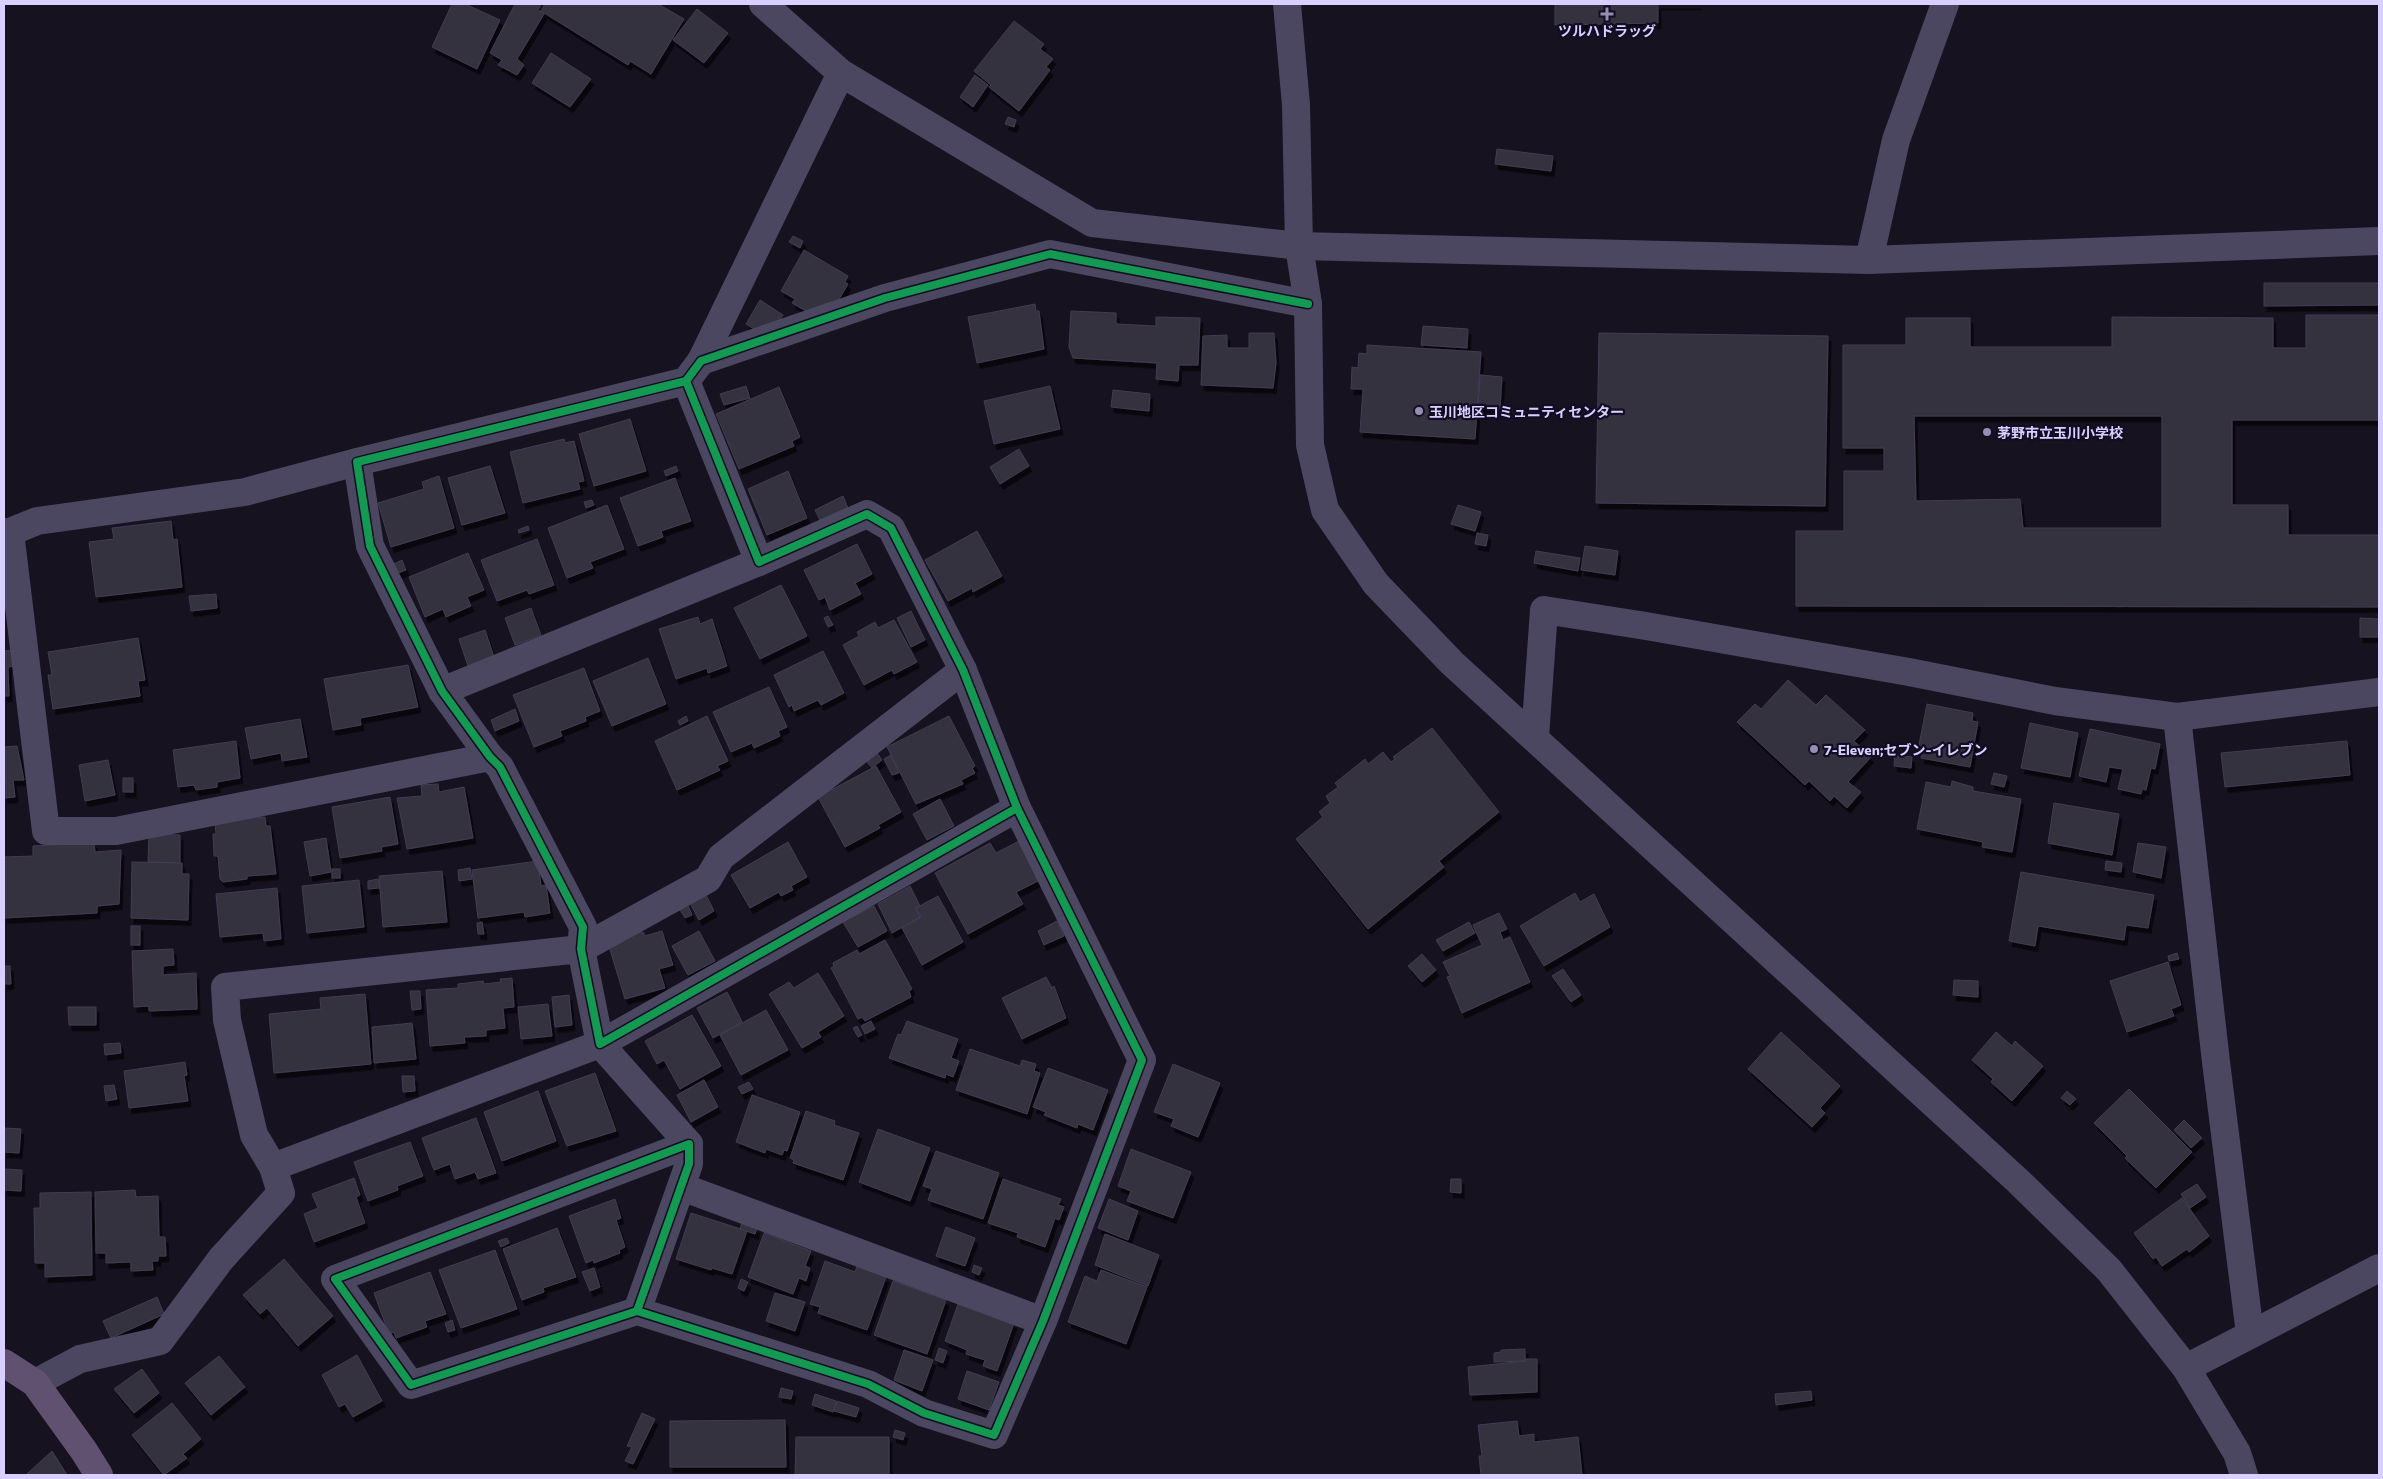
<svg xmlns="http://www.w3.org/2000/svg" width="2383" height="1479" font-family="Commissioner,'Noto Sans JP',sans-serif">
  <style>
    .building { fill: #343041; stroke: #433c53; fill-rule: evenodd; filter: url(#shadow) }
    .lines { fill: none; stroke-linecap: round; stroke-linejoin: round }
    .minor { stroke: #4b4760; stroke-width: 28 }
    .major { stroke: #605171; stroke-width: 28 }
    .cycleway-casing { stroke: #130d24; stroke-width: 11 }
    .cycleway { stroke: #139951; stroke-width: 8 }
    .poi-dot { fill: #958eb1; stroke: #130d24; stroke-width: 2 }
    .labels { text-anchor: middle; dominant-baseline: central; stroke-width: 4.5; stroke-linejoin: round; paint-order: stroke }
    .poi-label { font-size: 14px; font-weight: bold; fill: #dad0ff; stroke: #130d24; text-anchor: start }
  </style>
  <defs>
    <filter id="shadow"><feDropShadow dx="3" dy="5.5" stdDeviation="0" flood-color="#0009"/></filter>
  </defs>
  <rect width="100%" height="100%" fill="#16121f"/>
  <g class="building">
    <path d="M452 4H465L500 20 477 69 432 47Z"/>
    <path d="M515 4H541L538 10 544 14 517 59 524 65 517 75 498 65 502 60 490 53Z"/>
    <path d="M545 4H658L684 19 651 74 630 61 628 65 541 11Z"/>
    <path d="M1555 4H1699H1658V23L1555 25Z"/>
    <path d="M697 9 728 33 704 63 673 40Z"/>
    <path d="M1014 21 1044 44 1040 49 1053 59 1046 67 1050 70 1019 111 989 87 991 85 974 71Z"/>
    <path d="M551 53 591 79 570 107 532 83Z"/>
    <path d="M975 75 988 85 973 107 960 97Z"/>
    <path d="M1008 117 1016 120 1014 127 1005 124Z"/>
    <path d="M1497 149 1553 156 1551 171 1495 164Z"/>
    <path d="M793 236 803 241 800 248 789 242Z"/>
    <path d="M804 250 848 276 845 282 848 284 835 306 822 320 792 303 795 299 781 291Z"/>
    <path d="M2264 283H2379V305L2264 306Z"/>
    <path d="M760 300 783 315 769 338 746 324Z"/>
    <path d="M1035 304 1036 311H1039L1044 349 977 363 968 317Z"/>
    <path d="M1071 311 1116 313V324L1156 326V317L1200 318 1198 365H1179L1178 381 1156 379 1157 363 1073 358 1069 347Z"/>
    <path d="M2306 315H2379V420H2232V505H2288V535H2379V607L1796 606V531H1844V471H1884V448H1843V345H1906V318H1970V347H2112V317L2273 318V348H2306ZM1914 416H2162V528H2023L2020 499 1916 501Z"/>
    <path d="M1423 326 1468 329 1467 348 1421 345Z"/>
    <path d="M1249 333H1274L1276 363 1273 388 1201 385 1203 336 1227 335V348H1249Z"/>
    <path d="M1599 333 1828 336 1825 506 1596 503Z"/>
    <path d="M1367 345 1481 352 1475 439 1360 432 1363 389H1351L1352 367 1358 368 1359 353 1367 354Z"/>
    <path d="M1480 375 1502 377 1500 409 1478 408Z"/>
    <path d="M746 386 750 398 724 405 720 394Z"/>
    <path d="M1050 386 1060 429 994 444 984 401Z"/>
    <path d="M779 387 800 437 792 441 794 446 739 469 716 414Z"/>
    <path d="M1113 390 1150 394 1149 411 1111 407Z"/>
    <path d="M630 419 646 471 594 486 579 434Z"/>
    <path d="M564 439 565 443 574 441 584 481 578 482 580 489 523 503 510 452Z"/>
    <path d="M1019 449 1029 466 1000 484 990 467Z"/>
    <path d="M490 466 505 513 462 525 448 478Z"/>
    <path d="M676 466 678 471 666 476 664 471Z"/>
    <path d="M788 471 807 518 767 535 748 489Z"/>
    <path d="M439 476 454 528 391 547 378 503 424 489 422 482Z"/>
    <path d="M675 478 691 521 661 531 663 537 638 546 620 498Z"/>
    <path d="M843 496 848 508 820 520 815 510Z"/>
    <path d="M592 500 594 505 586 508 584 502Z"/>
    <path d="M607 505 624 549 590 562 593 568 567 578 548 528Z"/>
    <path d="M1458 505 1481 512 1475 531 1451 524Z"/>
    <path d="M171 521 173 540 177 539 182 587 96 597 89 542 114 539 112 528Z"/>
    <path d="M528 526 529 530 519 533 518 530Z"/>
    <path d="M977 531 1002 576 973 592 972 588 948 601 925 560Z"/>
    <path d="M1477 533 1488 535 1486 546 1475 544Z"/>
    <path d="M537 539 554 585 529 594 527 590 497 601 481 560Z"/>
    <path d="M857 544 872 574 855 583 861 594 830 610 825 597 819 600 804 570Z"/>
    <path d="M1585 546 1618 551 1615 575 1581 570Z"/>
    <path d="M1536 551 1580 558 1578 571 1534 563Z"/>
    <path d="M468 553 484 590 467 597 471 606 446 617 443 609 425 617 409 577Z"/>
    <path d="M402 560 406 570 398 573 394 564Z"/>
    <path d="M781 585 807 636 760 659 734 608Z"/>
    <path d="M216 594 217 608 191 611 189 596Z"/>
    <path d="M531 608 541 635 515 645 505 618Z"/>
    <path d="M911 611 925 640 911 647 897 618Z"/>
    <path d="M828 616 833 625 828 627 824 618Z"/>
    <path d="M698 617 700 624 712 619 727 666 708 673 707 668 676 679 659 629Z"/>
    <path d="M2360 618 2379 619V637H2360Z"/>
    <path d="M894 620 917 662 894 674 892 670 864 685 843 645 859 636 857 632 875 622 878 628Z"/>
    <path d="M485 630 494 657 468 666 459 639Z"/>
    <path d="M138 638 145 680 138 681 140 696 53 709 48 675H52L48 652Z"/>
    <path d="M13 650 14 666 8 667 9 696H4V651Z"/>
    <path d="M823 651 844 693 821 705 818 700 794 711 792 705 789 707 774 675Z"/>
    <path d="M648 658 666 704 612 726 593 681Z"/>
    <path d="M408 665 418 707 360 718 361 725 333 730 324 679Z"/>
    <path d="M584 668 600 711 585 717 586 721 560 731 562 736 534 747 513 695Z"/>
    <path d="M1788 680 1816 705 1826 695 1865 730 1854 741 1871 757 1848 782 1861 792 1847 808 1834 796 1830 801 1809 781 1805 785 1737 722 1755 704 1761 709Z"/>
    <path d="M769 687 787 727 778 731 780 736 754 748 752 743 731 752 713 712Z"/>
    <path d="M1927 704 1973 713 1972 721 1978 722 1970 767 1921 758 1922 751 1918 750Z"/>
    <path d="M515 709 519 721 495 731 491 720Z"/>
    <path d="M686 716 688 721 680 725 678 721Z"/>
    <path d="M707 716 728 761 717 766 720 770 677 790 655 741Z"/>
    <path d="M949 716 975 766 972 768 975 773 961 780 963 784 916 804 887 747Z"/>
    <path d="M300 719 307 757 282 761 281 753 251 759 245 728Z"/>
    <path d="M2030 723 2078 733 2070 777 2021 768Z"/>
    <path d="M1432 728 1499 812 1439 861 1444 867 1368 929 1296 839 1323 817 1319 812 1330 803 1326 796 1338 787 1335 783 1365 759 1368 764 1383 752 1391 762 1395 759 1393 757Z"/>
    <path d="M2090 729 2160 744 2155 769 2151 768 2146 790 2142 789 2141 794 2118 789 2123 769 2109 767 2106 782 2079 776Z"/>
    <path d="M236 741 240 778 217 782V787L196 790 194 785 178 787 173 750Z"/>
    <path d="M2347 741 2350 775 2225 787 2221 753Z"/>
    <path d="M17 746 24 780H13L15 797 4 798V747Z"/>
    <path d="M877 753 882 760 872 768 867 762Z"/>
    <path d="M891 755 899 773 892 775 884 759Z"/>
    <path d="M1895 755 1912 757 1911 768 1894 766Z"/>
    <path d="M108 760 115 795 85 801 79 765Z"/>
    <path d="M876 766 901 812 878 825 880 828 845 847 818 797Z"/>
    <path d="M1994 773 2007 776 2004 787 1991 784Z"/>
    <rect x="123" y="778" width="10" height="14"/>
    <path d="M1952 781 1973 787V791L2021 799 2012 852 1982 847 1983 842 1917 829 1926 782 1951 787Z"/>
    <path d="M438 784 439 792 464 787 473 838 407 849 397 798 422 796 421 785Z"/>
    <path d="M390 797 398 844 381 847 382 851 340 858 332 807Z"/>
    <path d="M940 799 954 826 927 840 913 814Z"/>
    <path d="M2054 803 2119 814 2112 855 2048 843Z"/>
    <path d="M265 817 266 826H270L276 874 247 876V879L223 882 220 879 218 856H214L213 834H216L215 822Z"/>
    <path d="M149 834 180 835V863L148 862Z"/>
    <path d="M326 838 331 872 310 876 304 842Z"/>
    <path d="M1021 840 1040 880 1016 892 1023 904 968 934 935 873 990 843 996 853Z"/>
    <path d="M788 842 807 877 791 886 793 890 781 896 779 892 750 908 731 875Z"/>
    <path d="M94 843 95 852 121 850 119 904 97 906V913L4 918V857L33 856V846Z"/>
    <path d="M2138 843 2166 847 2161 878 2133 872Z"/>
    <path d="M538 861 541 886 546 885 550 913 525 917 524 912 478 918 472 870Z"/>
    <path d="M2106 861 2122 863 2121 872 2105 870Z"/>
    <path d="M132 862 182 863V874H189L188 920 131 918Z"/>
    <path d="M470 868 472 879 459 881 458 870Z"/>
    <rect x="332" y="869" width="8" height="9"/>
    <path d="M442 871 447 922 383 927 379 876Z"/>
    <path d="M2021 872 2154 895 2148 928 2126 925 2124 940 2038 926 2035 946 2009 941Z"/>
    <path d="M378 879 380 888 368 889V881Z"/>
    <path d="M359 880 364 927 307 933 302 886Z"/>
    <path d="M910 886 920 906 915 908 920 917 892 933 878 904Z"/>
    <path d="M277 888 281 939 264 941 263 933 220 937 216 894Z"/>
    <path d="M1575 893 1580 902 1594 894 1610 927 1544 966 1520 926Z"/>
    <path d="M706 895 714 911 699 920 690 903Z"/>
    <path d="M938 896 963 942 922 965 902 928 921 917 916 908Z"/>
    <path d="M687 903 692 915 685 918 679 908Z"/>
    <path d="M874 906 887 931 858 947 843 922Z"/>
    <path d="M1499 913 1507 929 1500 932 1503 940 1510 937 1530 982 1462 1013 1447 977 1450 976 1443 962 1482 945 1473 925Z"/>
    <path d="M1057 921 1064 936 1044 945 1038 931Z"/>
    <path d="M482 922 484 934H478L477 923Z"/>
    <path d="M1469 922 1475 933 1443 951 1436 940Z"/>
    <rect x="131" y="926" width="9" height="19"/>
    <path d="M662 931 673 965 659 969 665 988 625 999 608 943 643 932 645 936Z"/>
    <path d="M699 931 715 961 688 975 672 946Z"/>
    <path d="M885 940 912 989 909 991 911 997 865 1021 862 1017 858 1019 831 968 834 966 833 963 857 950 859 954Z"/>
    <path d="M173 949 174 965 163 966V975L196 973 197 1009 149 1011V1006L134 1007 132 951Z"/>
    <path d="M2177 953 2179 959 2169 961 2168 956Z"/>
    <path d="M1422 954 1436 970 1422 982 1408 966Z"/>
    <path d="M2168 962 2181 1005 2171 1009 2174 1016 2127 1032 2110 981Z"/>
    <path d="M4 966H10L11 984H4Z"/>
    <path d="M1563 969 1581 995 1571 1002 1552 976Z"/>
    <path d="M818 973 844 1016 818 1032 821 1037 802 1048 769 994 789 982 794 988Z"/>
    <path d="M1046 977 1052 988 1054 986 1066 1018 1022 1039 1002 998Z"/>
    <path d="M512 978 514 1007 503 1008 505 1028 486 1030V1036L464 1037 465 1043 430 1046 426 990 458 988V984L483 981 484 984 501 982 500 979Z"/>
    <path d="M1954 980 1978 981V997L1953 995Z"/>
    <path d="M410 991H420L421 1009 412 1010Z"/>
    <path d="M727 992 742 1022 713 1038 697 1008Z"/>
    <path d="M365 994 371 1064 274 1073 269 1014 321 1009 320 998Z"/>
    <path d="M569 995 572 1025 555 1027 552 997Z"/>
    <path d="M548 1004 552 1036 521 1039 518 1007Z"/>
    <path d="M68 1007H96V1025H69Z"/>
    <path d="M766 1010 788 1050 741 1075 720 1035Z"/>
    <path d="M692 1015 721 1066 680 1089 664 1060 657 1064 645 1041Z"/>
    <path d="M871 1021 875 1029 865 1034 861 1026Z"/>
    <path d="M907 1021 958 1039 951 1058 959 1061 953 1077 946 1074 945 1078 889 1058 898 1034 901 1035Z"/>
    <path d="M412 1023 416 1059 374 1063 372 1027Z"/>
    <path d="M857 1026 862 1035 858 1037 853 1028Z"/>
    <path d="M1781 1032 1840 1086 1820 1108 1825 1113 1812 1127 1748 1069Z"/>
    <path d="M1996 1032 2012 1046 2015 1041 2043 1066 2012 1101 1991 1082 1993 1079 1972 1060Z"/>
    <path d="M120 1043 121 1053 105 1055 104 1044Z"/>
    <path d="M970 1049 1020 1066 1022 1060 1036 1064 1034 1071 1040 1073 1027 1114 956 1090Z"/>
    <path d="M185 1062 187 1075 184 1076 188 1101 129 1108 124 1071Z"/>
    <path d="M1173 1064 1220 1083 1198 1137 1171 1126 1174 1119 1154 1112Z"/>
    <path d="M1048 1068 1108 1090 1093 1130 1078 1124 1077 1128 1044 1115 1046 1112 1033 1107Z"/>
    <path d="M595 1073 616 1131 567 1146 545 1091Z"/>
    <path d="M402 1076H414L415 1091 403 1092Z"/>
    <path d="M704 1080 718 1107 691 1122 677 1095Z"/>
    <path d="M749 1082 753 1089 742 1094 738 1087Z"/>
    <path d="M114 1085 117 1099 106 1101 104 1086Z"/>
    <path d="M2129 1089 2192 1152 2156 1188 2125 1158 2127 1156 2094 1123Z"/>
    <path d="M538 1091 556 1141 502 1161 484 1112Z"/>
    <path d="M2067 1091 2076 1099 2070 1105 2061 1098Z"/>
    <path d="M752 1095 800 1112 787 1151 784 1150 782 1155 766 1149 765 1153 736 1142Z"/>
    <path d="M806 1111 835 1121 834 1125 859 1133 843 1180 793 1163 794 1160 790 1158Z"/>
    <path d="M476 1118 496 1173 478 1179 475 1172 455 1179 450 1164 434 1170 422 1138Z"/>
    <path d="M2184 1120 2202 1138 2191 1148 2174 1130Z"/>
    <path d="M4 1128 21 1129 19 1153 4 1152Z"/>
    <path d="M878 1129 930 1148 910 1201 859 1182Z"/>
    <path d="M410 1142 423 1176 397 1186 398 1190 368 1201 354 1162Z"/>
    <path d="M1131 1149 1191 1172 1173 1218 1127 1201 1131 1191 1118 1186Z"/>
    <path d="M936 1151 999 1173 983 1219 928 1200 932 1189 923 1186Z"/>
    <path d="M4 1169 22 1170 21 1191 4 1190Z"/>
    <path d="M354 1178 360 1195 356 1197 365 1223 314 1242 304 1214 318 1208 312 1194Z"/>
    <path d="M1003 1179 1061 1199 1058 1205 1064 1207 1059 1220 1055 1218 1045 1247 1017 1237 1018 1233 988 1223Z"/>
    <path d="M1451 1179H1461V1193L1450 1192Z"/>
    <path d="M2197 1184 2206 1197 2190 1208 2181 1194Z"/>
    <path d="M135 1190 136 1197 158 1196 159 1237H165L166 1256H158V1261H152L153 1270 131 1271V1262L106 1263V1253H96L95 1192Z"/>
    <path d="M91 1192 92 1275 45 1277V1263H35L34 1208H40V1193Z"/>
    <path d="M2182 1198 2209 1236 2189 1252 2187 1249 2162 1266 2156 1257 2153 1259 2134 1233Z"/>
    <path d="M615 1199 621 1218 616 1220 625 1247 619 1250 620 1253 594 1263 593 1260 586 1263 569 1216Z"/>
    <path d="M1109 1199 1138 1211 1128 1240 1098 1228Z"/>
    <path d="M691 1213 747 1231 732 1274 712 1268 711 1270 676 1259Z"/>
    <path d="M742 1223 757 1228 755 1234 740 1229Z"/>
    <path d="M946 1227 975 1238 965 1266 936 1256Z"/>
    <path d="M557 1228 576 1277 543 1288 544 1292 522 1300 503 1249Z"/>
    <path d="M764 1233 811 1251 805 1266 810 1268 806 1281 799 1278 793 1294 748 1277Z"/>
    <path d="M1105 1234 1159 1255 1148 1286 1095 1265Z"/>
    <path d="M507 1238 509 1243 501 1247 498 1241Z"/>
    <path d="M495 1250 517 1309 461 1328 439 1270Z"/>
    <path d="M284 1259 333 1316 298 1346 267 1308 260 1314 243 1295Z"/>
    <path d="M825 1261 855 1272 857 1266 886 1277 867 1330 818 1313 820 1307 810 1304Z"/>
    <path d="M974 1265 982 1268 979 1275 972 1272Z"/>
    <path d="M594 1268 600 1287 590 1291 582 1272Z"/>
    <path d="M1101 1270 1147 1287 1126 1344 1068 1322 1085 1276 1097 1281Z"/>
    <path d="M430 1272 446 1314 425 1321 427 1327 396 1338 394 1332 389 1334 374 1293Z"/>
    <path d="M741 1279 748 1282 744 1291 738 1288Z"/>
    <path d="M893 1281 946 1300 927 1354 874 1335Z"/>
    <path d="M775 1293 805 1302 795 1331 766 1321Z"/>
    <path d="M157 1297 164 1314 111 1338 103 1321Z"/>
    <path d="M958 1304 1014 1323 997 1371 983 1366 985 1360 966 1354 967 1350 945 1341Z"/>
    <path d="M452 1320 455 1330 448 1332 445 1323Z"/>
    <path d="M939 1348 947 1351 943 1363 935 1360Z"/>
    <path d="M1525 1349V1361L1494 1362V1353L1501 1352V1350Z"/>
    <path d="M904 1350 933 1360 922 1391 894 1380Z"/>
    <path d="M357 1355 382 1401 353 1417 345 1404 339 1407 322 1375Z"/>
    <path d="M219 1356 245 1387 211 1415 185 1383Z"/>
    <path d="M1525 1359H1537V1392L1470 1395 1468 1367 1526 1361Z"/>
    <path d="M142 1369 159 1393 134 1413 114 1389Z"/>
    <path d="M967 1371 999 1382 989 1410 958 1399Z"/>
    <path d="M781 1388 793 1391 791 1399 779 1397Z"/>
    <path d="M1811 1391 1812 1400 1776 1405 1775 1394Z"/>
    <path d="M815 1394 836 1401 833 1412 812 1405Z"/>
    <path d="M837 1401 859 1408 856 1417 834 1411Z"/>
    <path d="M172 1403 201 1439 183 1454 187 1458 164 1475 132 1435Z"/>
    <path d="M642 1413 655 1419 633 1464 625 1461 632 1447 627 1446Z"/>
    <path d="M785 1420 786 1467H670V1421Z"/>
    <path d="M1517 1421 1519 1436 1534 1434V1442L1578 1437 1582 1475H1481L1479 1456H1482L1478 1425Z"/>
    <path d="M895 1430 905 1433 903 1440 893 1437Z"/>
    <path d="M796 1437H889V1475H795Z"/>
    <path d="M52 1451 67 1475H28L27 1474Z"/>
  </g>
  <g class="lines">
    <g class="minor">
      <path d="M763 4 841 73 1092 223 1299 246 1869 260 2379 241"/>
      <path d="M1287 4 1296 105 1299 246 1308 304 1310 445 1325 510 1376 584 1452 663 2018 1181 2109 1270 2186 1368 2237 1453 2244 1475"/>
      <path d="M1869 260 1896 140 1945 4"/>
      <path d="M701 361 841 73"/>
      <path d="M357 462 370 546 442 691 490 757 500 767 583 927 581 949 600 1044 1017 808"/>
      <path d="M4 532H10L37 521 245 492 357 462 686 381 701 361 885 298 1050 254 1308 304"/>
      <path d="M10 532 46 831H116L490 757"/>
      <path d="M442 691 759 562"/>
      <path d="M2177 717 2216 1062 2250 1334"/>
      <path d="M1535 737 1544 610 1646 626 1909 672 2055 701 2177 717 2379 692"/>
      <path d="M689 1144 600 1044 273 1167 254 1135 227 1020 225 987 581 949 708 879 721 857 963 670"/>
      <path d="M682 1187 1043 1321"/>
      <path d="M637 1311 689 1164V1144L335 1279 411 1385 637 1311 868 1384 924 1413 994 1435 1043 1321 1142 1060 1017 808 963 670 891 528 867 514 759 562 686 381"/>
      <path d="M2186 1368 2379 1268"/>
      <path d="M35 1383 80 1359 160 1341 221 1259 281 1193 273 1167"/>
    </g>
    <path class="major" d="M4 1363 35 1383 84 1451 99 1475"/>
    <g class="cycleway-casing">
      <g id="cycleway">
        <path d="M1017 808 600 1044 581 949 583 927 500 767 490 757 442 691 370 546 357 462 686 381 701 361 885 298 1050 254 1308 304"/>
        <path d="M637 1311 689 1164V1144L335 1279 411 1385 637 1311 868 1384 924 1413 994 1435 1043 1321 1142 1060 1017 808 963 670 891 528 867 514 759 562 686 381"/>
      </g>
    </g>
    <use href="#cycleway" class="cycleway"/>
  </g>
  <g class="poi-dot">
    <path d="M1604.5 6.5h5v5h5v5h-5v5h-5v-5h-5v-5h5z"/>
    <circle cx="1419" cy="411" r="5"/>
    <circle cx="1987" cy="432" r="5"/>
    <circle cx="1814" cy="749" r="5"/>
  </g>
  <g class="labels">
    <g class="poi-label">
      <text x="1607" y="30" text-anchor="middle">ツルハドラッグ</text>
      <text x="1429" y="411">玉川地区コミュニティセンター</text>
      <text x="1997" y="432">茅野市立玉川小学校</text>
      <text x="1824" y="749">7-Eleven;セブン-イレブン</text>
    </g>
  </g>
  <rect width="2383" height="1479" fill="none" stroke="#dad0ff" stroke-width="10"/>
</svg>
